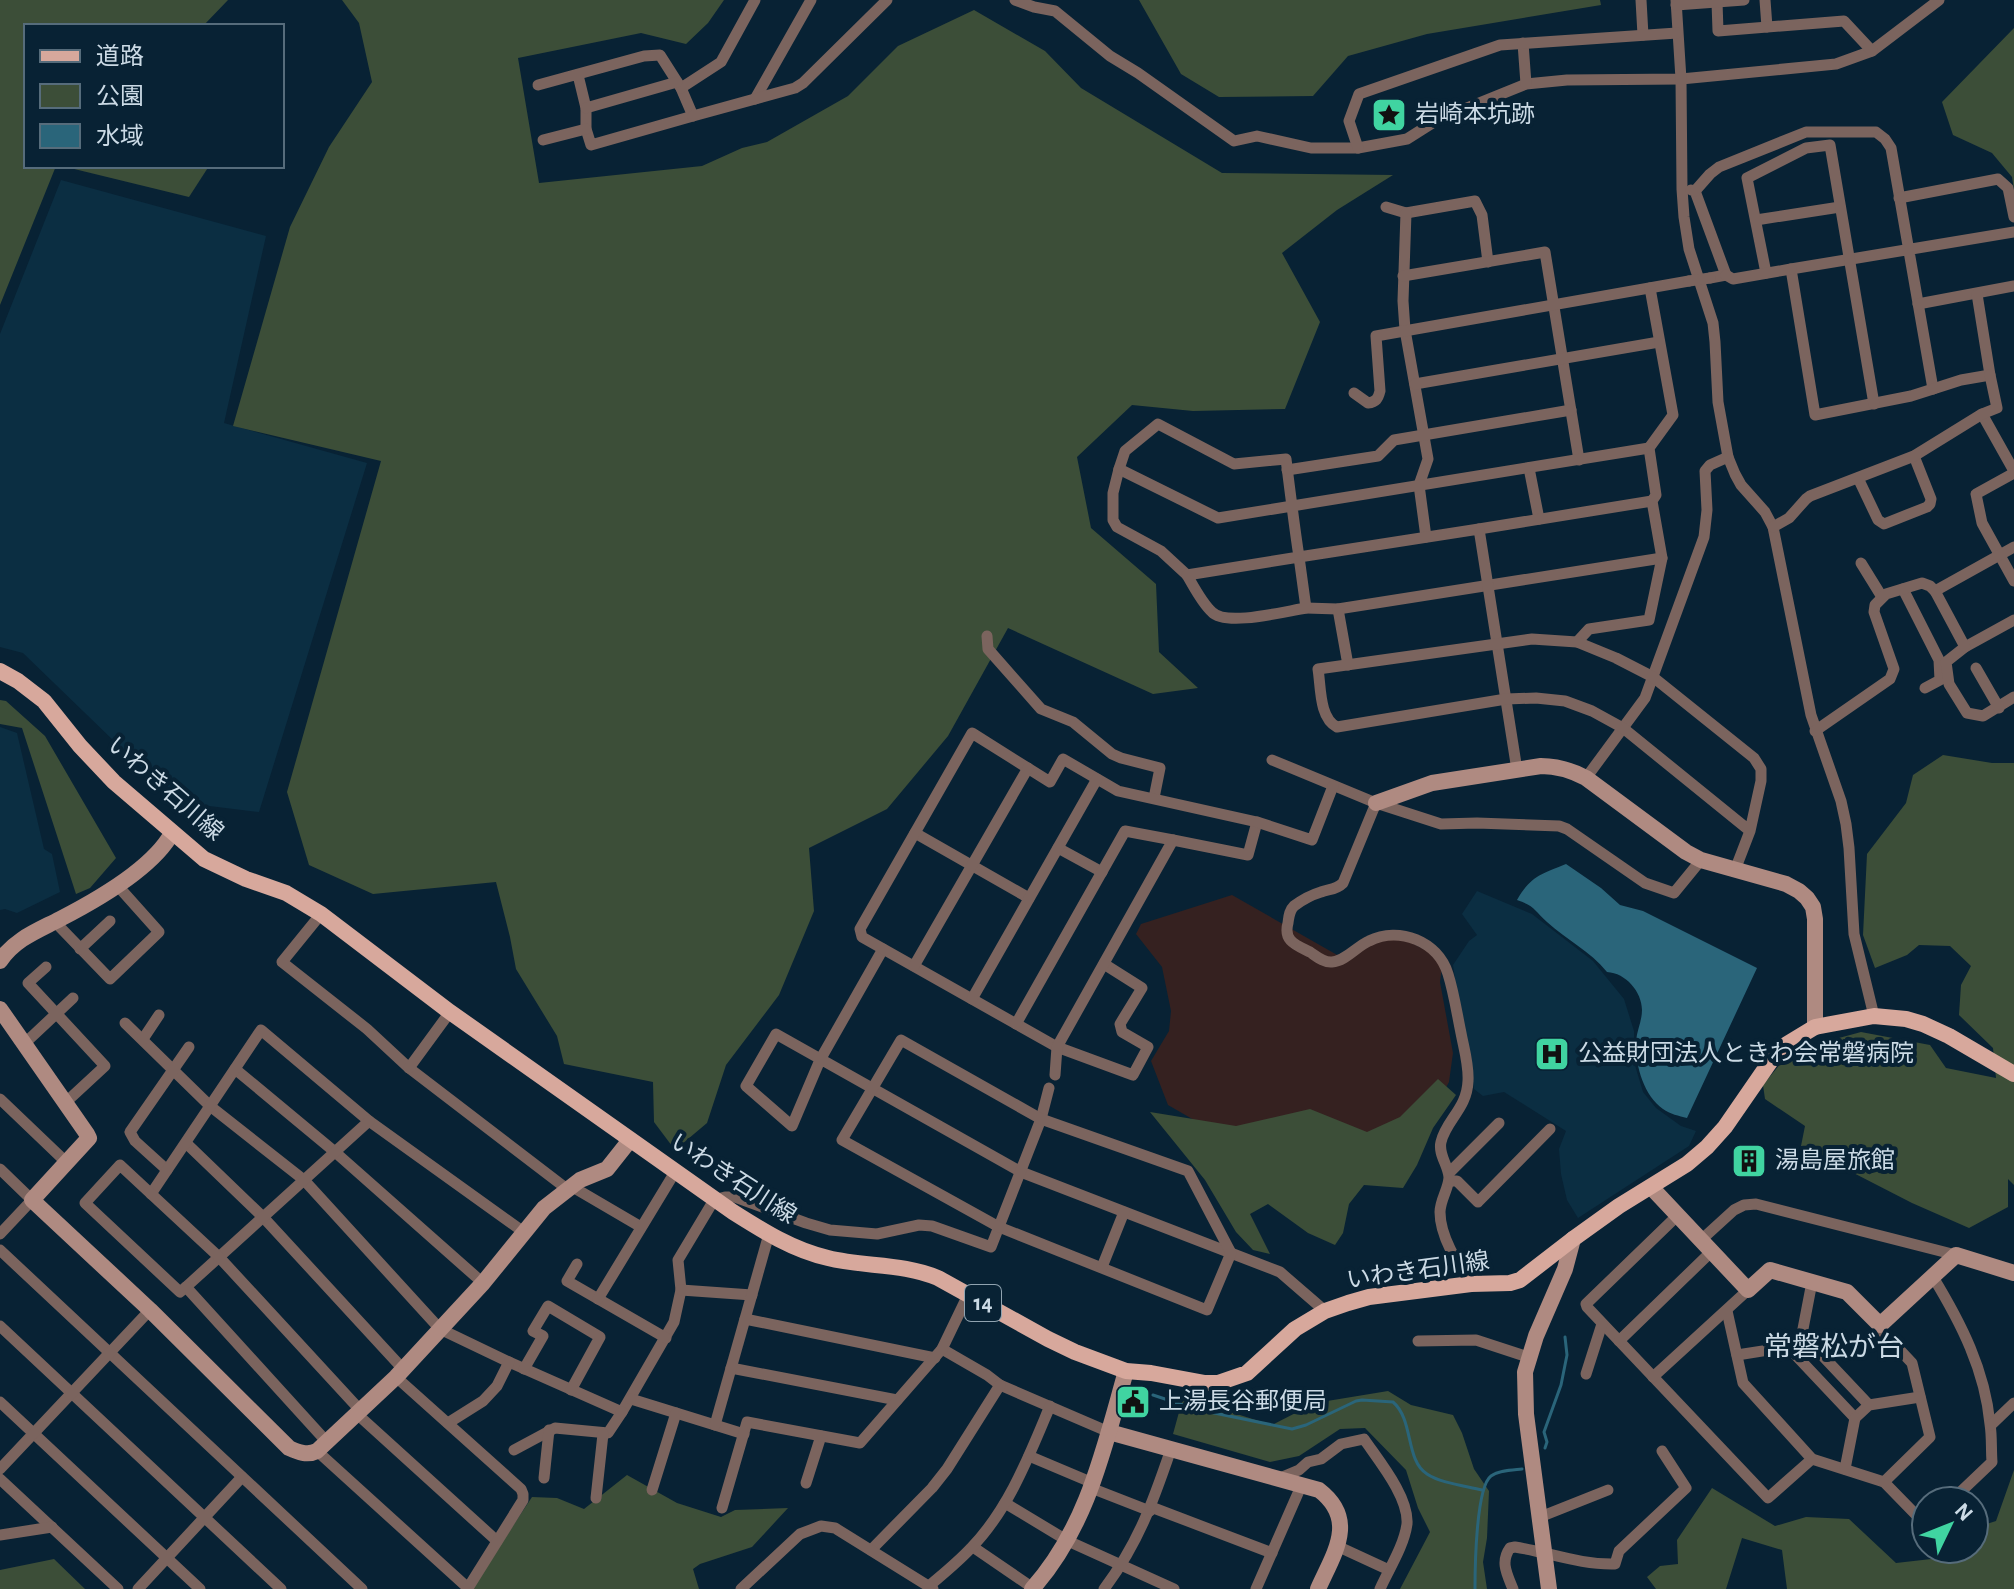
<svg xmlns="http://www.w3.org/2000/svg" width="2014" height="1589" font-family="'Alegreya Sans','Noto Sans JP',sans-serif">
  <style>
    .built { fill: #0b2e42 }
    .education { fill: #352120 }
    .green { fill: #3c4e38 }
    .water { fill: #2a657a }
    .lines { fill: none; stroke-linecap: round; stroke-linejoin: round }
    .stream { stroke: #2a657a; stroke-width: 3 }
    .street { stroke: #7b645e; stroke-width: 11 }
    .secondary { stroke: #af8a81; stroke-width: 16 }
    .primary { stroke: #d7a89c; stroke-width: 16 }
    .street-bridge { stroke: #7b645e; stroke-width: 11 }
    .labels { text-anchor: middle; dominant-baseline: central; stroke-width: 8; stroke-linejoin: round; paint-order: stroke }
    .shield { fill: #082234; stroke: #90a3b0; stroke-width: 2 }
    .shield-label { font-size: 22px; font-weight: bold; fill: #cbdae5 }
    .poi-label { font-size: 24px; fill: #cbdae5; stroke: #082234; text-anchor: start }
    .street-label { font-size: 24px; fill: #cbdae5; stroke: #082234 }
    .quarter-label { font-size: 28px; fill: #cbdae5; stroke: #082234 }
  </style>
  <rect width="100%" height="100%" fill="#082234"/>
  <g class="built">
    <path d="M61 180 266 236 224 423 367 463 259 812 177 802 23 653 0 647V334Z"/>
    <path d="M0 727 17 733 44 849 52 854 60 892 17 913 5 909 0 910Z"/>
    <path d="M1477 891 1532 914 1593 961 1624 999 1634 1031V1062L1643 1092 1656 1108 1681 1126 1696 1131 1689 1146 1578 1218 1567 1200 1561 1174 1559 1149 1566 1131 1504 1092 1483 1096 1474 1089 1468 1045 1460 1014 1453 965 1469 941 1477 935 1462 914Z"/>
  </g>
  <path class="education" d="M1232 895 1339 956 1396 935 1443 959 1440 982 1453 1053 1449 1082 1434 1110 1388 1141 1227 1139 1168 1105 1151 1061 1169 1031 1171 1011 1162 967 1136 934 1141 924Z"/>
  <g class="green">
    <path d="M0 0H228L203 26H26V166H56L0 305Z"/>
    <path d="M342 0H724L708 23 686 44 641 33 518 58 539 183 702 166 742 148 767 142 848 96 898 46 974 10 1045 51 1081 88 1222 173 1393 175 1337 210 1282 253 1320 322 1285 409 1193 411 1132 405 1077 457 1091 528 1156 584 1159 652 1198 688 1153 694 1008 628 948 736 887 809 809 848 814 911 779 995 726 1065 707 1123 675 1150 654 1122 653 1082 564 1064 557 1036 516 969 510 937 496 882 373 894 309 865 287 792 381 461 233 426 290 227 329 147 372 82 359 23Z"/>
    <path d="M1139 0H1600L1601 5 1427 34 1348 56 1313 96 1219 97 1181 74Z"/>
    <path d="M2014 28V190L2012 177 1992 153 1953 135 1942 102Z"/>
    <path d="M62 166H209L189 197Z"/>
    <path d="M0 700 6 701 45 736 116 858 90 888 76 894 22 728 0 724Z"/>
    <path d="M1943 755 1992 763H2014V1185L2008 1179V1207L1969 1228 1912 1203 1801 1146 1805 1126 1765 1099 1763 1085 1791 1051 1861 1032 1930 1045 1946 1068 1996 1078 1993 1048 1959 1015 1961 985 1971 966 1950 946 1919 945 1907 955 1875 968 1863 935 1867 854 1906 803 1913 775Z"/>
    <path d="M1438 1079 1456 1095 1433 1128 1417 1165 1403 1188 1364 1185 1349 1204 1343 1233 1335 1245 1308 1233 1268 1204 1250 1214 1270 1254 1253 1250 1236 1232 1205 1180 1150 1112 1236 1126 1310 1109 1367 1132 1400 1117Z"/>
    <path d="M1388 1391 1411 1405 1453 1415 1462 1433 1474 1469 1489 1491 1487 1538 1483 1562 1487 1589H1400L1430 1532 1418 1508 1406 1470 1365 1428 1340 1429 1299 1456 1270 1462 1173 1434 1184 1394 1198 1402 1272 1425 1315 1403Z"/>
    <path d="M2014 1470V1589H1787L1782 1550 1742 1538 1726 1589H1656L1647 1577 1660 1566 1678 1564 1677 1540 1712 1488 1775 1526 1806 1517 1849 1519 1896 1563 1940 1558 1949 1549H1974V1528L1996 1521Z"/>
    <path d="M627 1475 677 1503 721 1517 735 1510 788 1508 752 1547 700 1564 693 1569 699 1589H471L532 1497 557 1498 584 1509Z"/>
    <path d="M54 1559 85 1589H0V1570Z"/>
  </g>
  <path class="water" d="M1566 864 1601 888 1620 905 1643 911 1757 968 1687 1118C1679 1116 1670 1114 1663 1109 1643 1095 1635 1064 1636 1041 1637 1030 1642 1021 1642 1010 1642 992 1626 973 1607 972 1590 951 1567 940 1547 922 1534 910 1535 906 1517 900 1531 876 1541 874 1566 864Z"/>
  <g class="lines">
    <g class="stream">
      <path d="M1153 1395 1195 1409 1292 1429 1306 1425 1356 1401 1362 1400 1393 1402C1414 1420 1405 1460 1427 1474 1440 1483 1466 1486 1482 1490"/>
      <path d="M1545 1448 1547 1442 1544 1432 1561 1385 1567 1355 1565 1337"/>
      <path d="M1475 1589C1475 1568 1476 1487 1491 1476 1499 1470 1512 1470 1522 1469"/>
    </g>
    <g class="street">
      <path d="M1015 0 1034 7 1055 11 1110 56 1138 73 1234 141 1257 136 1311 148H1358L1407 139 1437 120 1526 84 1567 80 1681 79 1836 64 1872 51 1939 0"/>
      <path d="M1641 0 1643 35"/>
      <path d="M1676 0 1681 79 1682 189 1684 217 1689 249 1713 323 1715 342 1718 402 1728 457 1735 474 1741 485 1765 512 1773 527 1811 715 1841 801 1846 824 1849 848 1854 934 1874 1016"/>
      <path d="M1765 0 1767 27"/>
      <path d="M1717 2 1718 31 1844 21 1872 51"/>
      <path d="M1676 5 1744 0"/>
      <path d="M1523 43 1526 84"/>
      <path d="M538 85 644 56 660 55 681 88 693 116 591 145 586 129V108L578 75"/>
      <path d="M681 88 721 62 755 0"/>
      <path d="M755 99 811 0"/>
      <path d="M586 108 677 82"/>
      <path d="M693 116 795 88 803 83 887 0"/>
      <path d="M543 140 586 129"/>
      <path d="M1358 148 1349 121 1359 94 1500 45 1677 33"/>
      <path d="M1691 190 1695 191 1726 275 1710 278"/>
      <path d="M1695 191 1710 174 1719 167 1806 132H1876L1885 139 1891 148C1905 228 1919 309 1933 389L1911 396 1815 415 1791 269C1865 257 1940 244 2014 232"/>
      <path d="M1899 198 1998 179 2008 188 2014 217"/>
      <path d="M1386 207 1406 213 1475 201 1482 215 1488 262"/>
      <path d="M1406 213 1403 301 1405 330 1428 459 1419 485 1426 537"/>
      <path d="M1756 220 1840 207"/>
      <path d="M1766 273 1747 178 1806 148 1830 145 1874 404"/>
      <path d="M1726 275 1733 279 1791 269"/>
      <path d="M1403 276 1545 252 1579 460"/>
      <path d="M1918 304 2014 286"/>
      <path d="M1415 384 1659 342"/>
      <path d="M1933 389 1961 380 1990 375 1977 294"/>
      <path d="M1354 393 1368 403C1376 402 1378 399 1380 391L1376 336 1689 281"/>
      <path d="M1982 414 2014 471"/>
      <path d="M1529 468 1539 519"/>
      <path d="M1119 469 1113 493V520L1117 527 1161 551 1187 575"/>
      <path d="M1287 470 1378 456 1394 440 1571 410"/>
      <path d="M2014 473 1976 494 1982 523 2014 581"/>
      <path d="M1858 478 1878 520 1884 524 1927 507 1930 504 1931 499 1914 456"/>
      <path d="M1773 527 1789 518 1806 499 1810 496 1914 456 1982 414 1997 408 1990 375"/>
      <path d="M1479 529 1652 501"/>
      <path d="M1861 563 1882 597"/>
      <path d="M1903 589 1939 660 1940 680 1925 688"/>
      <path d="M1935 591 2014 547"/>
      <path d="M1306 608 1338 609 1662 558"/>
      <path d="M1338 609 1348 665"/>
      <path d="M2014 620 1965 647 1946 662 1949 684 1967 713 1983 716 2014 697"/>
      <path d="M987 636 988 649 1041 709 1073 722 1112 754 1121 758 1160 768 1154 798"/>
      <path d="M1577 642 1589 629 1649 620 1662 558 1652 501 1656 495 1649 448 1673 415 1650 288"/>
      <path d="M1976 668 1999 708"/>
      <path d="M1815 731 1890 679 1894 669 1874 612 1875 605 1886 594 1922 583 1930 586 1935 591 1965 647"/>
      <path d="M1272 760 1376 803 1441 824 1477 823 1559 826 1567 829 1645 883 1674 893 1701 860"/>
      <path d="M1517 770 1479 529 1299 557 1306 608C1286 611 1226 627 1212 612 1202 603 1194 587 1187 575L1299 557C1294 524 1290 491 1286 459L1234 464 1158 424 1125 451 1119 469 1218 518 1649 448"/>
      <path d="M1586 778 1645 698 1704 537 1707 510 1705 471 1710 465 1728 457"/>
      <path d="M1376 803 1343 883C1336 890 1329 889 1321 892 1311 895 1302 900 1294 906 1289 911 1289 916 1288 923 1283 941 1296 945 1310 952 1316 956 1324 963 1332 962 1346 961 1357 946 1369 941 1399 926 1438 941 1448 974 1454 993 1457 1014 1461 1033 1464 1049 1469 1065 1468 1081 1467 1109 1446 1120 1441 1142 1438 1154 1448 1165 1449 1177 1449 1188 1440 1200 1440 1212 1440 1237 1458 1264 1471 1284"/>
      <path d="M915 833 1029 898"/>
      <path d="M1173 840 1248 855 1257 822"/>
      <path d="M1058 848 1102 872"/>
      <path d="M1735 870 1750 831 1761 781V769L1754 758 1653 677 1616 658 1577 642 1532 639 1318 669C1321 687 1319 718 1337 727L1506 699 1536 698 1565 701 1592 711 1623 728 1750 831"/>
      <path d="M321 914 282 962 367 1029 409 1068 567 1189"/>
      <path d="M55 922 110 979 159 932 117 885"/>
      <path d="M80 949 110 921"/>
      <path d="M883 949 820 1060 792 1126 746 1086 776 1034 1021 1172 1280 1272 1325 1311"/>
      <path d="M1104 964 1142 988 1120 1024 1122 1032 1148 1047 1133 1075 1057 1047 862 937 860 929 972 733 1050 782 1063 759 1118 791 1257 822 1312 840 1333 786"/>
      <path d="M914 966 1028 768"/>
      <path d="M46 967 28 983 105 1066 65 1103"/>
      <path d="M972 999 1097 779"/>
      <path d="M125 1023 210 1106 304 1180 440 1329 509 1362 622 1412 674 1322 681 1290 678 1260 714 1200 725 1197H735L806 1223 830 1230 877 1234 919 1225 932 1226 991 1247 1041 1119 1049 1088"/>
      <path d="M1016 1024 1125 831 1173 840 1057 1047 1055 1075"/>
      <path d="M143 1039 159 1015"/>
      <path d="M901 1040 1041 1119 1188 1171 1231 1253 1207 1310 999 1227 842 1140Z"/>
      <path d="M24 1044 73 998"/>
      <path d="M409 1068 450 1012"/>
      <path d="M235 1069 335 1152 483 1283"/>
      <path d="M0 1099 67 1163"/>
      <path d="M186 1143 263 1217 403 1369"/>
      <path d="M0 1169 32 1200 0 1234"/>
      <path d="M167 1170 135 1141 130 1132 189 1047"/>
      <path d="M1449 1173 1499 1123"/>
      <path d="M1449 1181H1457L1478 1202 1550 1129"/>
      <path d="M571 1186 641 1227"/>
      <path d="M151 1194 261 1030 369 1121 525 1233"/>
      <path d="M1677 1216 1586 1304 1587 1307 1768 1498 1812 1459"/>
      <path d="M1700 1241 1734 1210 1744 1205 1756 1204 1956 1255"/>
      <path d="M0 1250 362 1589"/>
      <path d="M577 1264 567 1281 666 1338"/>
      <path d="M1102 1267 1124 1212"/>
      <path d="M1933 1277C1961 1323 1985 1370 1990 1424 1992 1436 1991 1449 1992 1462L1951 1501"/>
      <path d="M186 1287 369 1121"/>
      <path d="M681 1290 752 1295"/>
      <path d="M598 1299 675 1172"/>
      <path d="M1727 1311 1743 1383 1812 1459 1884 1482"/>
      <path d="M745 1319 935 1358"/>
      <path d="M1880 1325 1882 1331 1912 1363 1930 1437 1884 1482 1926 1525"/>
      <path d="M0 1326 281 1589"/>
      <path d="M1802 1334 1869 1405"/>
      <path d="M1418 1341 1476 1340 1528 1357"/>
      <path d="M1619 1341 1711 1252"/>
      <path d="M1788 1347 1855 1418 1869 1405 1920 1397"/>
      <path d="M942 1349 987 1375 1000 1385 1109 1432"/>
      <path d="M1737 1355 1788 1347 1802 1334 1812 1282"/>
      <path d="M731 1368 897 1400"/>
      <path d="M524 1369 543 1336 533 1331 548 1306 600 1337 571 1390"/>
      <path d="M1586 1374 1602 1324"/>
      <path d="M1653 1377 1748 1290"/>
      <path d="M631 1399 744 1434"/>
      <path d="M0 1402 200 1589"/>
      <path d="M357 1414 497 1541"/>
      <path d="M448 1423 483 1401 497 1386 509 1362"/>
      <path d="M715 1425 769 1234"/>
      <path d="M1991 1425 2014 1403"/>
      <path d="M326 1441 186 1287 180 1292 85 1203 120 1165 219 1257 360 1410"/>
      <path d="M514 1450 555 1428 608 1433 622 1412"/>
      <path d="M317 1451 468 1588 523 1500V1494L521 1489 396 1377"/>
      <path d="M1029 1456 1093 1483"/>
      <path d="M0 1469 150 1310"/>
      <path d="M1845 1469 1855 1418"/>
      <path d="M544 1478 549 1430"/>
      <path d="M1280 1478 1299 1470 1308 1462 1321 1459 1341 1444 1364 1439C1379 1461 1409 1497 1407 1524 1404 1546 1389 1569 1380 1589"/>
      <path d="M0 1479 118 1589"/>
      <path d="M806 1483 821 1436"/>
      <path d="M1091 1488 1150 1511"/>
      <path d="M652 1490 676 1413"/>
      <path d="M596 1498 603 1434"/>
      <path d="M1005 1503 1068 1541 1174 1589"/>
      <path d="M1151 1507 1272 1553"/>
      <path d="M722 1508 747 1422 860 1443 942 1349 968 1295"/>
      <path d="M1540 1517 1608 1490"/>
      <path d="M0 1535 52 1527"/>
      <path d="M1337 1546 1389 1570"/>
      <path d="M973 1547 1033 1588"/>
      <path d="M871 1550 932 1488 947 1469 1000 1385"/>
      <path d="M929 1586C943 1574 958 1562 971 1548 1009 1509 1029 1456 1050 1406"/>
      <path d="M138 1589 242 1477"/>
      <path d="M741 1589 800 1534 821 1526 835 1528 933 1589"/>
      <path d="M1104 1589C1138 1544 1153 1502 1171 1449"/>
      <path d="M1256 1589 1302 1484"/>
      <path d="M1513 1589C1507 1574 1500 1562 1510 1548L1515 1547C1548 1552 1580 1565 1615 1564L1619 1551 1686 1488 1662 1451"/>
    </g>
    <g class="secondary">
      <path d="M1376 803 1432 783 1541 766C1558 766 1571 770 1586 778L1686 852 1701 860 1786 884 1799 891 1807 898 1813 907 1815 919V1027"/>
      <path d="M0 961C15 939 37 931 60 919 95 901 153 868 172 833"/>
      <path d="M0 1009 87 1134 89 1138 32 1200 150 1310 289 1448C298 1452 307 1456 317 1451L396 1377 483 1283 544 1208 580 1180 607 1169 630 1140"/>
      <path d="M1651 1187 1748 1290 1770 1270 1847 1292 1880 1325 1956 1255 2014 1273"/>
      <path d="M1109 1432 1319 1490C1358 1520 1334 1553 1318 1589"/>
      <path d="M1032 1589C1087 1528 1104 1448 1126 1371"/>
      <path d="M1549 1589 1526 1414 1525 1372 1536 1336 1565 1269 1573 1239"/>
    </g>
    <path class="primary" d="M0 671 18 681 44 701 80 746 114 782 204 859 246 879 286 893 321 914 450 1012 733 1212C763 1231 793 1250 828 1258 864 1267 903 1263 938 1278L1048 1339 1075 1352 1126 1371 1151 1373 1205 1383H1218L1247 1373 1295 1329 1325 1311 1348 1303 1369 1297 1471 1284 1510 1283 1520 1280 1573 1239 1619 1206 1687 1164 1707 1147 1725 1127 1774 1056 1787 1044 1815 1027 1874 1016 1906 1019 1923 1024 1949 1036 2014 1074"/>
    <path class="street-bridge" d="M1689 281 1710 278"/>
  </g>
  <defs>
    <g id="sight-square" transform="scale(1.8)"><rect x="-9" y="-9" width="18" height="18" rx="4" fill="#40d4a1" stroke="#082234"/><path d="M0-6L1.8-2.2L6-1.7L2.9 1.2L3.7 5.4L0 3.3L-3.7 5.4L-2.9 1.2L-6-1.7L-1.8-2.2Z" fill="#111"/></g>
    <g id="hospital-square" transform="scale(1.8)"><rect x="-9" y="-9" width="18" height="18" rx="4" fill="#40d4a1" stroke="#082234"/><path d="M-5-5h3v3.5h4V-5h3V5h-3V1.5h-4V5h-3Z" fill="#111"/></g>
    <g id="building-square" transform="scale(1.8)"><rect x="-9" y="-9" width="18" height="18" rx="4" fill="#40d4a1" stroke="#082234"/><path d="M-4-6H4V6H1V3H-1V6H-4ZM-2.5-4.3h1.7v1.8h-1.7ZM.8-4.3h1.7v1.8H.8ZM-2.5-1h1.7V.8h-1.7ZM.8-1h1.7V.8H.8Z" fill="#111"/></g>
    <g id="civic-square" transform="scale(1.8)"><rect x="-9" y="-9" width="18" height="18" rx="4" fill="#40d4a1" stroke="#082234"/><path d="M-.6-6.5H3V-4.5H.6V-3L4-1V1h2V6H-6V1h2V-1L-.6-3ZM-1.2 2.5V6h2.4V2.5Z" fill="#111"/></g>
  </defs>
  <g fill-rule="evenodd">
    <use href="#sight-square" x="1389" y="115"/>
    <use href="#hospital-square" x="1552" y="1054"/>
    <use href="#building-square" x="1749" y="1161"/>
    <use href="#civic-square" x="1133" y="1402"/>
  </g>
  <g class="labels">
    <rect class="shield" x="965" y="1285" width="36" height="36" rx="6"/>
    <g class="shield-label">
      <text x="983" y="1303">14</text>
    </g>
    <g class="poi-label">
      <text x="1415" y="115">岩崎本坑跡</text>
      <text x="1578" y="1054">公益財団法人ときわ会常磐病院</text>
      <text x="1775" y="1161">湯島屋旅館</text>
      <text x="1159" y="1402">上湯長谷郵便局</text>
    </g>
    <g class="street-label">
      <text transform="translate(165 789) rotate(41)">いわき石川線</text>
      <text transform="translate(733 1179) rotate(33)">いわき石川線</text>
      <text transform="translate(1418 1271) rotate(-8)">いわき石川線</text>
    </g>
    <g class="quarter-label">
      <text x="1834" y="1348">常磐松が台</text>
    </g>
  </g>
  <rect x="24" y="24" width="260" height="144" fill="#082234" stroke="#566c7b" stroke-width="2"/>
  <rect x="40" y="50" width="40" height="12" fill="#d7a89c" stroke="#566c7b" stroke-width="2"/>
  <text x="96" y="64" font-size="24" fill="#cbdae5">道路</text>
  <rect x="40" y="84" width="40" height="24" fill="#3c4e38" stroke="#566c7b" stroke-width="2"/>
  <text x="96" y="104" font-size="24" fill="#cbdae5">公園</text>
  <rect x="40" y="124" width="40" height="24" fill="#2a657a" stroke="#566c7b" stroke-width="2"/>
  <text x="96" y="144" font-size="24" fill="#cbdae5">水域</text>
  <g transform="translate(1950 1525) rotate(47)"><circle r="38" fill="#082234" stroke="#566c7b" stroke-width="2"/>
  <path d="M0-6L14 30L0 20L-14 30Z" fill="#40d4a1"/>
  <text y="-12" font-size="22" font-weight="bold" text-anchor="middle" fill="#cbdae5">N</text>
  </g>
</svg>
